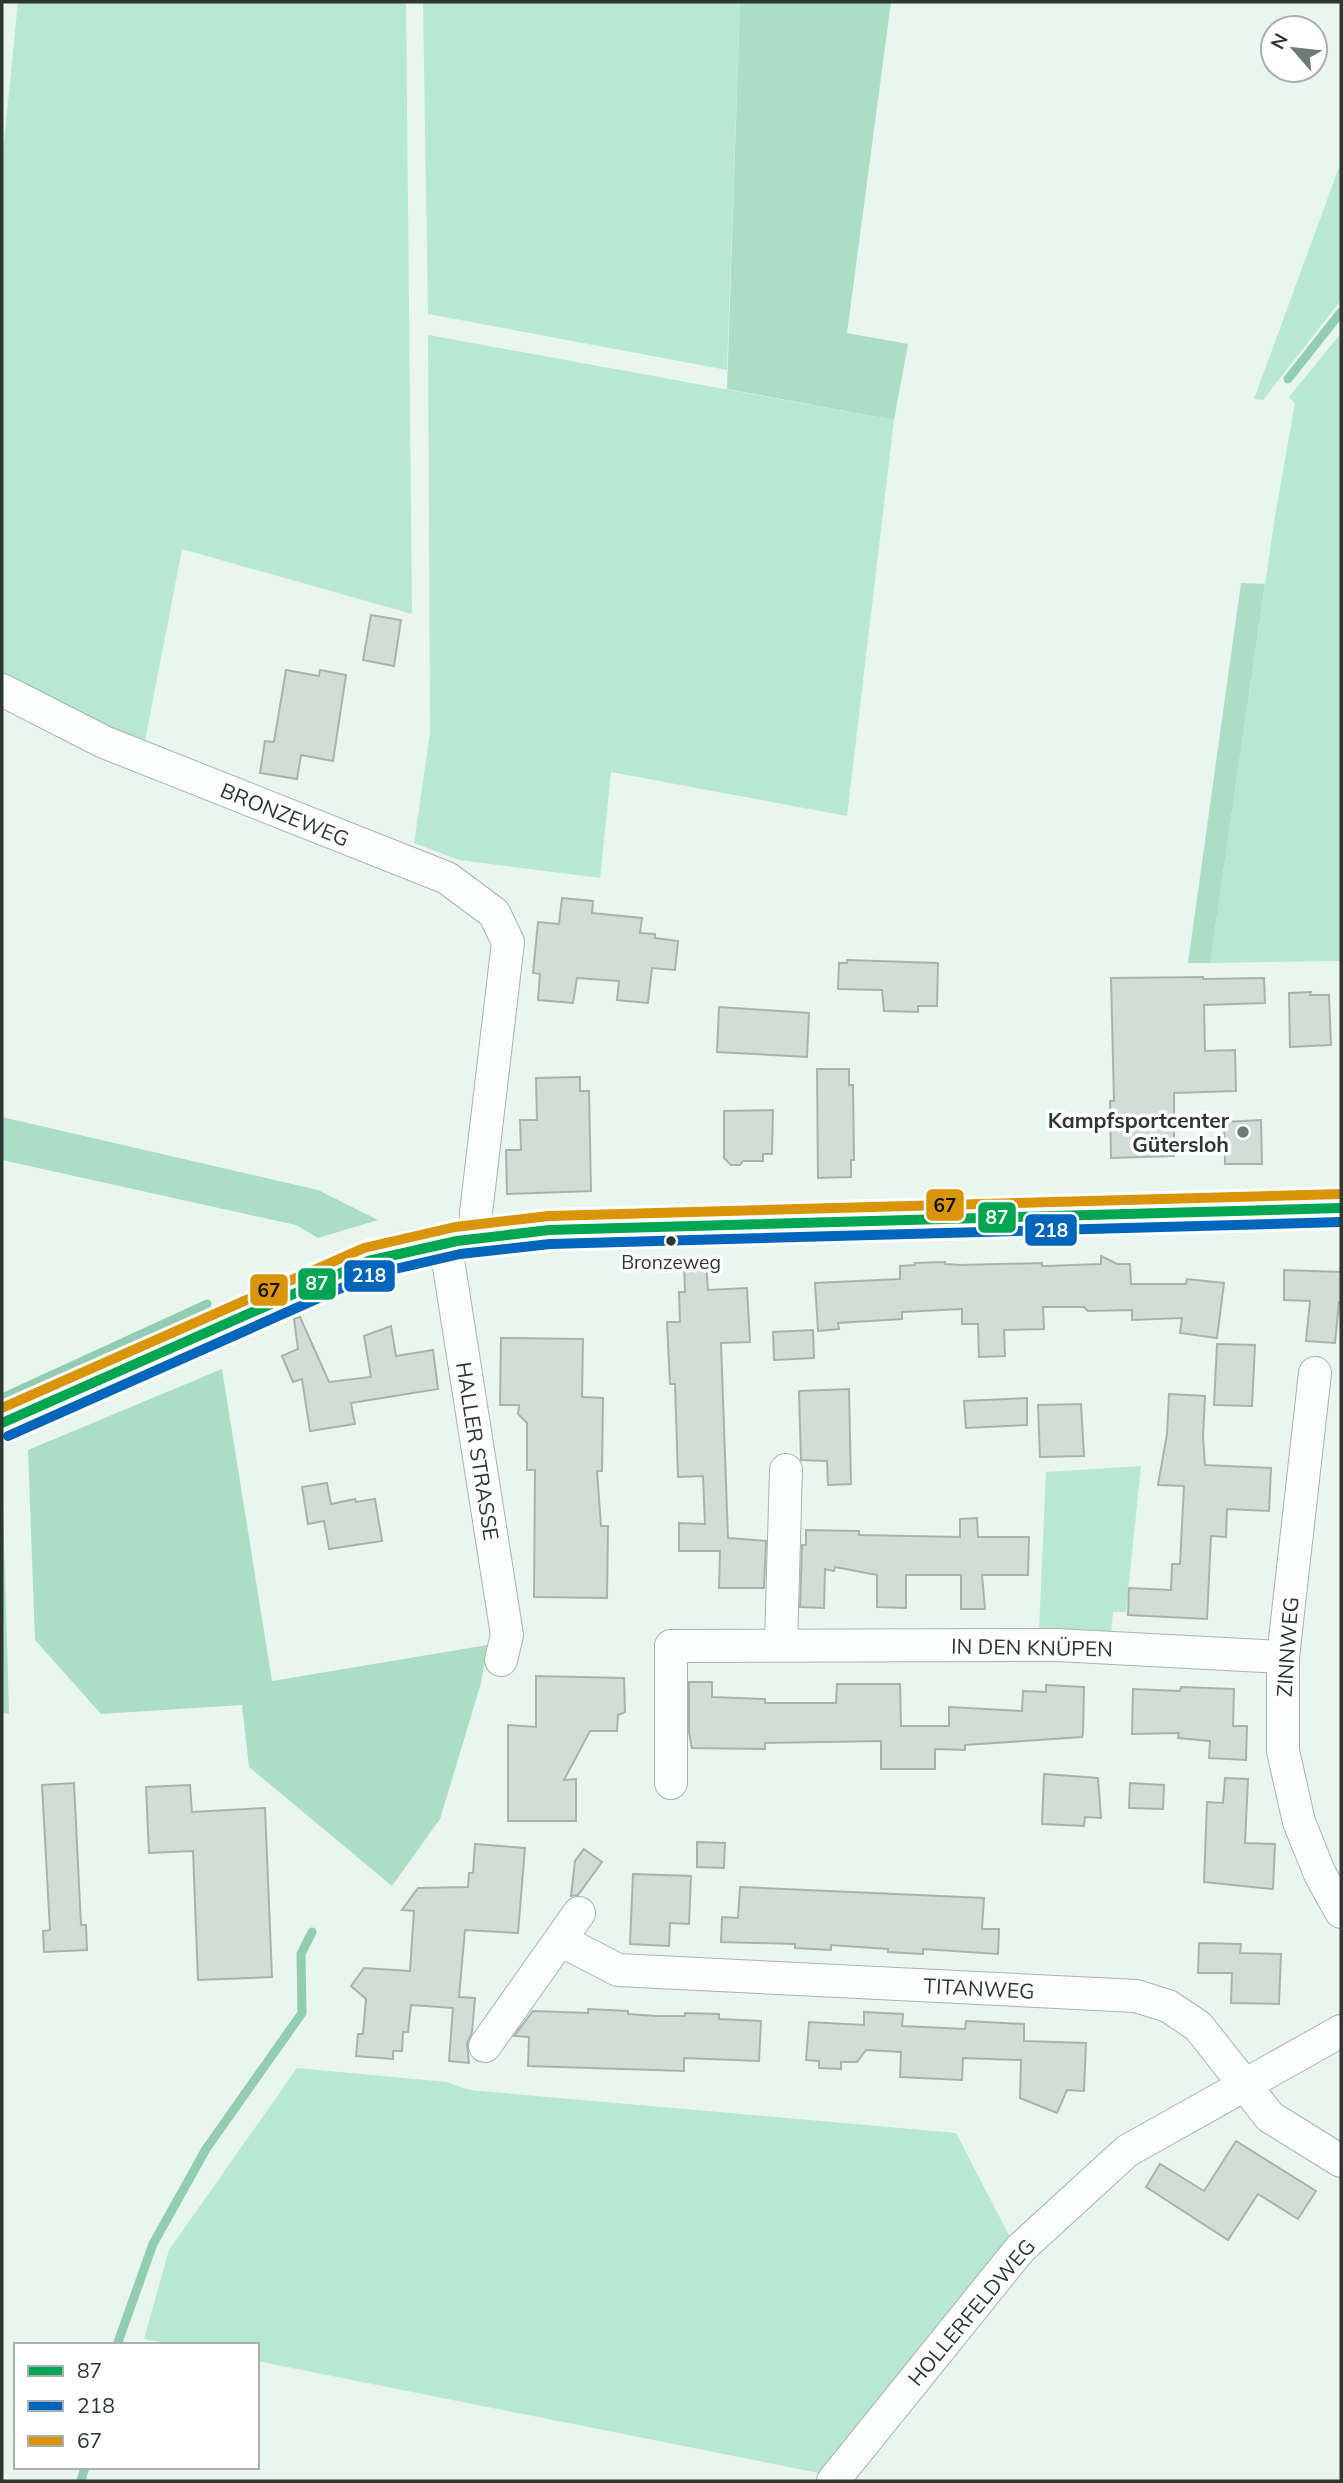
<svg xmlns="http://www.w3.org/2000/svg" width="1343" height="2483" font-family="Mulish,sans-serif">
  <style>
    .green { fill: #b8e8d1 }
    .forest { fill: #acdec6 }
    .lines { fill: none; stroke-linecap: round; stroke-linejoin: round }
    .stream { stroke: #92cdb1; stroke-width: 9 }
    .building { fill: #d2ddd7; stroke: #a8b3ae; stroke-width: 2 }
    .minor-casing { stroke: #a8b3ae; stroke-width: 34 }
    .tertiary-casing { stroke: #a8b3ae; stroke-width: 41 }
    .minor { stroke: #fcfefd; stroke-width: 32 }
    .tertiary { stroke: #fcfefd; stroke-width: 38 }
    .bus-1-casing { stroke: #fff; stroke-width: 16 }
    .bus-2-casing { stroke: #fff; stroke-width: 16 }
    .bus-3-casing { stroke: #fff; stroke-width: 16 }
    .bus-1 { stroke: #00a651; stroke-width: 10 }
    .bus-2 { stroke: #0065bd; stroke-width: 10 }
    .bus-3 { stroke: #d99507; stroke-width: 10 }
    .poi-dot { fill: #6e7a74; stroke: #fff; stroke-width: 2.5 }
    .bus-dot { fill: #2d3731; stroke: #fff; stroke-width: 2.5 }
    .labels { text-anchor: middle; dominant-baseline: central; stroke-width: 7; stroke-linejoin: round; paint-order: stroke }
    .bus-label { font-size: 19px; fill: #2d3731; stroke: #fff }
    .street-label { font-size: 21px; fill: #2d3731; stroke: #fff }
    .poi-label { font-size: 21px; font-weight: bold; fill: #2d3731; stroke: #fff; text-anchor: end }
    .line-badge { stroke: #fff; stroke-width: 2.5 }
    .badge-label { font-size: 19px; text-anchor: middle; font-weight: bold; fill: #fff }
    .pale-badge-label { font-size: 19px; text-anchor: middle; font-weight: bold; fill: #111 }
  </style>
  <rect width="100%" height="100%" fill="#e8f6ef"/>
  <g class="green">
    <path d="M18 2H406L412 614 182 549 145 741 107 730 2 674V161Z"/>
    <path d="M423 2H740L727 370 428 314Z"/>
    <path d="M1341 162V300L1263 400 1254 399Z"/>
    <path d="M1341 333V961L1210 963 1275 516 1295 403 1289 397Z"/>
    <path d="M428 335 894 420 847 816 611 772 600 878 459 860 414 843 430 733Z"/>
    <path d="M1141 1466 1126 1612H1113L1111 1635 1039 1631 1046 1472Z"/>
    <path d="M297 2068 447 2082 469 2090 956 2133 1012 2241 824 2474 257 2361V2345H175L144 2339 169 2250Z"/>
  </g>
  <g class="forest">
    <path d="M740 2H891L847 333 908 344 894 420 727 389Z"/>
    <path d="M1241 583 1265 584 1210 963H1188Z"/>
    <path d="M2 1117 318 1190 378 1220 318 1238 296 1225 2 1160Z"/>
    <path d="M222 1369 272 1681 487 1645 481 1683 440 1819 392 1886 249 1767 242 1705 101 1714 35 1640 28 1450Z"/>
    <path d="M2 1471 9 1714 2 1713Z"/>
  </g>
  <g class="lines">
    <g class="stream">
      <path d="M1288 379 1341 312"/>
      <path d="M2 1398 207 1304"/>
      <path d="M117 2345 153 2244 206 2149 302 2013 301 1954 312 1932"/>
      <path d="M81 2481 85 2467"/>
    </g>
  </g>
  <g class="building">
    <path d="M371 615 401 620 394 666 363 660Z"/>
    <path d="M286 670 319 676 320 670 346 675 333 761 301 755 297 779 260 773 265 741 274 742Z"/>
    <path d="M562 898 593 901 592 913 642 918 640 933 655 934V938L678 941 675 970 652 968 648 1003 617 1000 619 981 577 978 573 1003 538 1000 540 974 533 973 538 922 559 924Z"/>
    <path d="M847 960 938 963 937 1006H918V1012L884 1011 882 990 838 989 839 963H847Z"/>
    <path d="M1203 977V979L1264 978 1265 1003 1204 1005 1205 1051 1235 1050 1236 1091 1174 1093V1156L1111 1158 1110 1101H1114L1111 978Z"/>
    <path d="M1311 992 1310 995H1329L1331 1045 1290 1047 1289 993Z"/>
    <path d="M719 1007 809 1013 807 1057 717 1052Z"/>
    <path d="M817 1069H849V1085H853L854 1160H851V1177L818 1178Z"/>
    <path d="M580 1077V1091H589L591 1191 507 1194 506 1150H521L520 1120H537L536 1078Z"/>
    <path d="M773 1110 772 1154H763V1161H743L740 1165H731L724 1158V1111Z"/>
    <path d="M1261 1120 1262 1164H1225L1224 1122Z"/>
    <path d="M1101 1256 1117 1264H1130L1131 1284H1186L1187 1279 1224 1283 1217 1338 1180 1333 1182 1318 1132 1320V1310L1088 1311 1084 1307H1043L1044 1329 1004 1330 1005 1356 979 1357 978 1324H962V1309L902 1312V1319L838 1323 839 1329 818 1331 815 1283 900 1279V1266L915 1265V1263L945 1262V1264L961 1265 1042 1263V1266H1046L1101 1264Z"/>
    <path d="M706 1261 708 1290 747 1288 750 1342 721 1343 728 1538 766 1541 764 1588H719L720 1551H679V1523L705 1524 703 1476 678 1477 675 1384H670L667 1322H680L679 1292H685L684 1263Z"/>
    <path d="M1284 1270 1341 1272V1302H1339L1335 1343 1306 1341 1310 1301 1284 1300Z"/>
    <path d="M300 1317 329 1382 371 1377 364 1336 391 1326 396 1356 433 1350 438 1389 351 1403 355 1424 310 1431 302 1379 293 1382 282 1356 298 1349 294 1319Z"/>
    <path d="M813 1330 814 1358 774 1360 773 1332Z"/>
    <path d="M501 1338 583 1339 582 1397 603 1398 602 1471H597L601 1526H608L607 1598 534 1597 535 1470H527V1423L518 1414 519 1405H500Z"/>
    <path d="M1217 1344 1255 1345 1252 1406 1214 1405Z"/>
    <path d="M849 1389 851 1484 828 1485 827 1461 801 1460 799 1391Z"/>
    <path d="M1169 1394 1205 1396 1203 1436 1205 1465 1271 1468 1269 1511 1227 1509 1226 1537 1211 1536 1207 1619 1128 1615 1129 1588 1171 1590 1172 1564H1180L1184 1486 1158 1485 1167 1434Z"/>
    <path d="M1027 1398V1425L966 1428 964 1401Z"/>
    <path d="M1081 1404 1084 1456 1040 1457 1038 1405Z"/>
    <path d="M327 1483 331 1504 355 1499 356 1502 375 1499 382 1541 329 1549 324 1521 308 1524 302 1487Z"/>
    <path d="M977 1518 978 1537H1029L1028 1575H982L985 1609H961V1575H906V1608L877 1607V1575L835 1567 834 1571 825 1569 824 1608 800 1607 802 1545H806V1530L859 1531V1535L960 1537V1519Z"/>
    <path d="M536 1676 624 1678 625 1712 618 1715 617 1731H590L564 1780 576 1779V1821H508V1725L536 1727Z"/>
    <path d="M689 1682H712V1697L765 1699V1703H836L837 1684H900L901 1726H949V1707L1022 1711 1023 1691 1046 1692V1685L1084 1687 1083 1733 1082 1737 965 1745V1750L935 1749V1769H881V1741L765 1743V1749L692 1748 689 1733Z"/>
    <path d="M1181 1687 1234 1689 1233 1726H1247L1246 1760 1209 1758 1210 1741 1178 1738 1179 1733 1132 1734 1133 1689 1180 1691Z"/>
    <path d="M1044 1774 1098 1778 1101 1818 1085 1817 1084 1826 1042 1824Z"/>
    <path d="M1225 1778 1248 1779 1245 1843 1275 1844 1273 1889 1204 1882 1207 1802 1223 1803Z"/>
    <path d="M74 1783 81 1925H86L87 1950 44 1952 43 1931 50 1930 42 1785Z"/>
    <path d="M1130 1783 1164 1785 1163 1809 1129 1808Z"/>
    <path d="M190 1785 192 1812 265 1808 272 1977 198 1980 193 1851 149 1853 146 1787Z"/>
    <path d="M697 1842 725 1843 724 1868 697 1867Z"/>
    <path d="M475 1844 525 1848 518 1933 465 1930 459 1997 475 1998 472 2032 467 2044 469 2063 449 2061 453 2008 411 2005 408 2032H403L402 2051H393V2059L356 2056 358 2034H363L366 1999 351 1986 364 1968 410 1971 414 1911 402 1910 418 1888 468 1887 469 1873H473Z"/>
    <path d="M584 1849 602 1862 578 1895 571 1896 575 1861Z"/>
    <path d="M633 1874 691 1876 689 1924 670 1923 669 1946 630 1944Z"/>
    <path d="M740 1887 984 1898 982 1929H999L998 1954 923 1949V1954L888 1952V1949L831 1945V1950L795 1948V1944L721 1942 722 1917 738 1918Z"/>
    <path d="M1199 1943 1241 1944 1240 1953 1281 1954 1279 2004 1231 2003 1232 1973H1198Z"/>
    <path d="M588 2009 628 2011V2014L656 2016H685V2013L719 2014V2019L761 2021 759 2061 684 2058V2071L528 2066 529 2037 514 2036 533 2011 588 2013Z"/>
    <path d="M864 2012 903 2014 902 2026 965 2029 966 2021 1024 2024V2041L1086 2043 1084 2091 1067 2090 1057 2113 1020 2098 1021 2060 963 2058 962 2080 900 2077 901 2052 866 2050 857 2062H841V2069L819 2068V2061L806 2060 809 2022 864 2025Z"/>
    <path d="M1236 2141 1316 2191 1298 2219 1258 2194 1228 2240 1146 2187 1160 2164 1204 2191Z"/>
  </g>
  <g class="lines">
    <g class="minor-casing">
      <g id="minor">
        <path d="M2 690 104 742 447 878 494 913 508 942 476 1213 477 1236"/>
        <path d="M445 1241 507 1635 501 1660"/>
        <path d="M1315 1373 1283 1657V1751L1299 1822 1320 1874 1341 1912"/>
        <path d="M781 1644 786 1470"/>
        <path d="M671 1783V1646L1057 1645 1283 1657"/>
        <path d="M560 1940 618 1970 1136 1996 1168 2006 1198 2026 1270 2117 1341 2161"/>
        <path d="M485 2046 579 1913"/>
        <path d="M833 2481 1020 2249 1127 2151 1341 2031"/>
      </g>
    </g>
    <g class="tertiary-casing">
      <path id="tertiary" d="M2 1423 105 1376 368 1261C430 1243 484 1235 549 1230L1341 1208"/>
    </g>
    <use href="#minor" class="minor"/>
    <use href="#tertiary" class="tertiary"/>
    <g class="bus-1-casing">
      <path id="bus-1" d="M2 1423 368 1261 457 1241 549 1230 1341 1208"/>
    </g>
    <g class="bus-2-casing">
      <path id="bus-2" d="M8 1436 373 1274 460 1254 550 1244 1341 1222"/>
    </g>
    <g class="bus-3-casing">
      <path id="bus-3" d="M2 1408 364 1248 455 1227 549 1216 1341 1194"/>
    </g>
    <use href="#bus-1" class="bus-1"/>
    <use href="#bus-2" class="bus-2"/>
    <use href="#bus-3" class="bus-3"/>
  </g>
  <circle class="poi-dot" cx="1243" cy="1132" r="7"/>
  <circle class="bus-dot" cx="671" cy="1241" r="6"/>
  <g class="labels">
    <g class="bus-label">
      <text x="671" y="1262">Bronzeweg</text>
    </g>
    <g class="street-label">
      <text transform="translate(285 814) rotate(22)">BRONZEWEG</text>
      <text transform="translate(478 1451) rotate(81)">HALLER STRASSE</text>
      <text transform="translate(1032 1647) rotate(1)">IN DEN KNÜPEN</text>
      <text transform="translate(1287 1647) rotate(-86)">ZINNWEG</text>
      <text transform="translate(979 1988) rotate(3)">TITANWEG</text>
      <text transform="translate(971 2312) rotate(-50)">HOLLERFELDWEG</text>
    </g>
    <g class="poi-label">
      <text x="1229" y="1120">Kampfsportcenter<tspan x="1229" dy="24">Gütersloh</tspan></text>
    </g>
  </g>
  <g class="line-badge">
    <rect x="925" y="1188" width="40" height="34" rx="7" fill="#d99507"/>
    <rect x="977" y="1201" width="40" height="33" rx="7" fill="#00a651"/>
    <rect x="1024" y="1213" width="54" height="34" rx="7" fill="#0065bd"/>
    <rect x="343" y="1259" width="53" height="34" rx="7" fill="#0065bd"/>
    <rect x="297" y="1267" width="40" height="34" rx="7" fill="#00a651"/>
    <rect x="249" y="1273" width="40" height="34" rx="7" fill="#d99507"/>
  </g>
  <g class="badge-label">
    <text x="997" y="1224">87</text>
    <text x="1051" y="1237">218</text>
    <text x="369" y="1282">218</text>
    <text x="317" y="1290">87</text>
  </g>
  <g class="pale-badge-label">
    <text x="945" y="1212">67</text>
    <text x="269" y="1297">67</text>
  </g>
  <rect width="1343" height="2483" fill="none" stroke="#2d3731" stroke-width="7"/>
  <rect x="14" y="2343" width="245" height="126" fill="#ffffff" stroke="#abafad" stroke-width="2"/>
  <rect x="28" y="2366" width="35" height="10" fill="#00a651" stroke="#abafad" stroke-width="2"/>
  <text x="77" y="2378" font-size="21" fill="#2d3731">87</text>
  <rect x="28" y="2401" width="35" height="10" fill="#0065bd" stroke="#abafad" stroke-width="2"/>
  <text x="77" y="2413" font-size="21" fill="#2d3731">218</text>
  <rect x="28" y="2436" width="35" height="10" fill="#d99507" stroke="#abafad" stroke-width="2"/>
  <text x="77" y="2448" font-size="21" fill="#2d3731">67</text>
  <g transform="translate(1294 49) rotate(298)"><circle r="33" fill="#ffffff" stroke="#abafad" stroke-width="2"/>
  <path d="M0-5L12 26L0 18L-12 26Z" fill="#6e7a74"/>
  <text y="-10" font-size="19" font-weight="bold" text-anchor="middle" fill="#2d3731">N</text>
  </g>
</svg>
